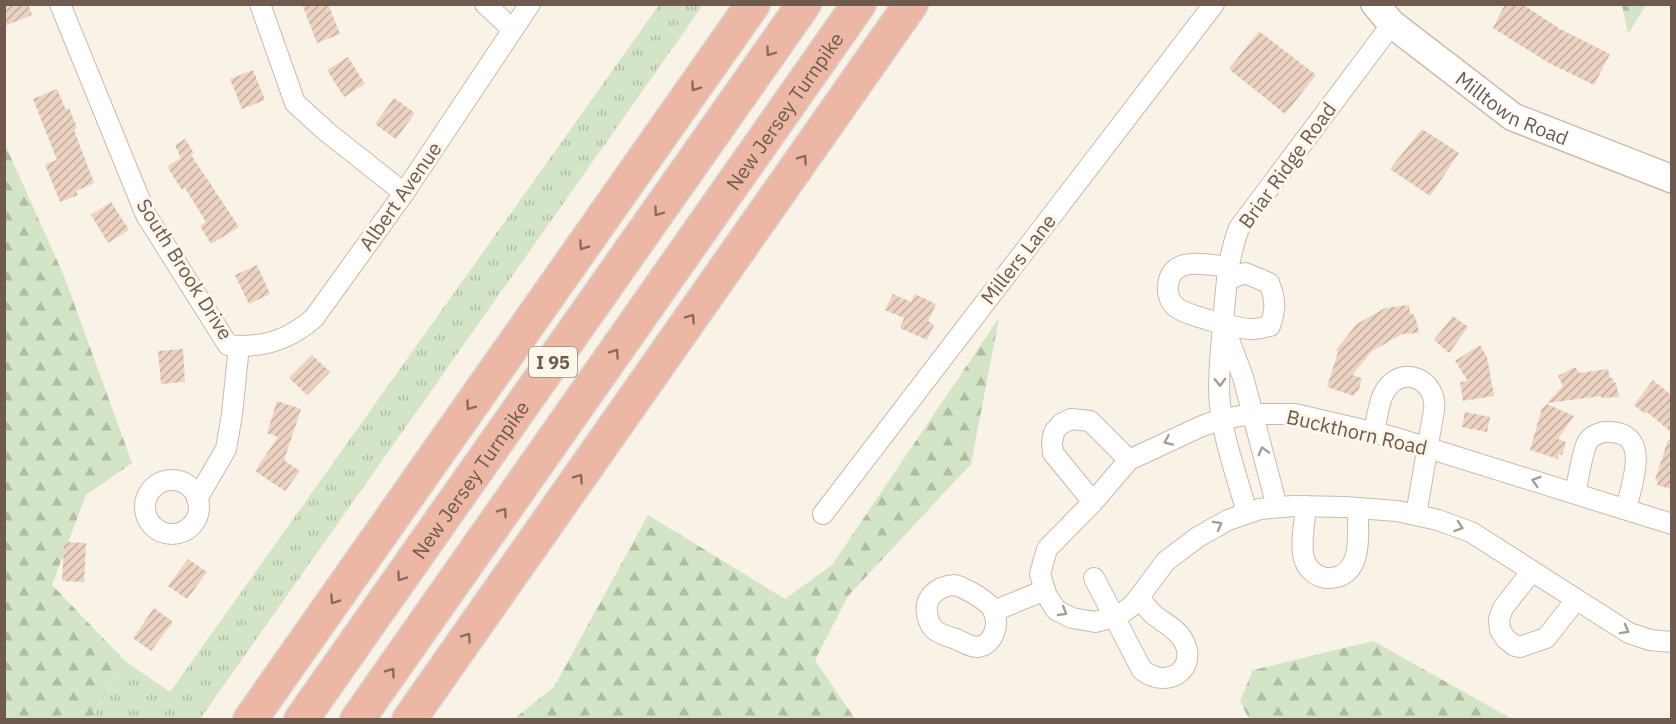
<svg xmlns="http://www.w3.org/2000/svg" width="1676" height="724" font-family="'IBM Plex Sans',sans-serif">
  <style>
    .grass { fill: url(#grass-tufts) }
    .forest { fill: url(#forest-firs) }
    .building { fill: url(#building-hatch) }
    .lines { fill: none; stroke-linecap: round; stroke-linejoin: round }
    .street-casing { stroke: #c9baad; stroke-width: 22 }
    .secondary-casing { stroke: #cebcae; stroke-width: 30 }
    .highway-casing { stroke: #d7d1cd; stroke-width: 36 }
    .street { stroke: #fff; stroke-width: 20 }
    .secondary { stroke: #fff; stroke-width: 27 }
    .highway { stroke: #ecb7a4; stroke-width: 33 }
    .oneway { stroke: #886d5f }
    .oneway2 { stroke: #a99c95 }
    .labels { text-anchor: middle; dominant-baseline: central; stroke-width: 6; stroke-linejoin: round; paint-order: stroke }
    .shield { fill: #fdf6eb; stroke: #9a897d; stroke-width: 1.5 }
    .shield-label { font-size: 18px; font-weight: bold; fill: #6f5a4e }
    .street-label { font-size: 20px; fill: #6f5a4e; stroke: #fdf6eb }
  </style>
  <defs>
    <pattern id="grass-tufts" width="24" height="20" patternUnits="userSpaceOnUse" patternTransform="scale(1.5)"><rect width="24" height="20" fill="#d3e5c6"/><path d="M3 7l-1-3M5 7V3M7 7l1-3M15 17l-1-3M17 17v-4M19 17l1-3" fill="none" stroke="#afbda3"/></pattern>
    <pattern id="forest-firs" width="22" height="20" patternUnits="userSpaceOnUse" patternTransform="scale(1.5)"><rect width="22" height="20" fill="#d3e5c6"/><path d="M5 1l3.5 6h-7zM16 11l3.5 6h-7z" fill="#afbda3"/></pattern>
    <pattern id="building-hatch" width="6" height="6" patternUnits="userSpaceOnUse" patternTransform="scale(1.5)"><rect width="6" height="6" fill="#ebd2c1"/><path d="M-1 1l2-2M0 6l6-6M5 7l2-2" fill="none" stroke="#c3ad9f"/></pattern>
  </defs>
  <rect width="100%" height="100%" fill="#f9f2e6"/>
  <path class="grass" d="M659 5H703L200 719 91 720 125 661 170 692Z"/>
  <g class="forest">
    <path d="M1622 5H1646L1628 34Z"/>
    <path d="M4 142 64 276 132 463 86 495 52 585 125 661 91 719H5Z"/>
    <path d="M999 318 971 464 848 596 815 660 855 719H514L554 687 648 515 785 599 832 565Z"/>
    <path d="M1373 641 1512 719H1249L1240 701 1253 670Z"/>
  </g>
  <g class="building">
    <path d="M4 4H28L32 15 4 26Z"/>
    <path d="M302 4H328L340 34 317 43Z"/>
    <path d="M1505 4H1522L1560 29 1610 54 1594 85 1549 63 1493 28Z"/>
    <path d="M1259 31 1316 75 1285 114 1229 69Z"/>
    <path d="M348 57 365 84 344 97 327 70Z"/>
    <path d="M253 70 265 100 242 109 230 79Z"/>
    <path d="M57 89 66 110 69 108 77 128 74 130 94 183 76 191 78 195 60 202 45 164 57 160 33 99Z"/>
    <path d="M394 98 415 113 396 139 375 124Z"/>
    <path d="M1422 129 1459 153 1430 196 1390 169Z"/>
    <path d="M185 139 194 153 191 155 239 227 211 244 200 226 206 222 185 188 182 190 168 168 169 165 181 158 175 145Z"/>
    <path d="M111 202 129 230 108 243 91 215Z"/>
    <path d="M257 265 270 294 249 304 235 275Z"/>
    <path d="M893 294 911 302 915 294 936 304 928 321 934 325 927 340 900 328 904 318 885 310Z"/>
    <path d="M1409 305 1410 314H1413L1416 319 1419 333 1402 334 1372 351 1352 375 1362 378 1358 392 1356 391 1354 396 1327 387 1338 352 1336 350 1357 324 1385 308Z"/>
    <path d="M1453 316 1468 327 1449 353 1434 340Z"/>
    <path d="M1480 345 1487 357 1494 396 1463 401 1460 382 1468 381 1455 361Z"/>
    <path d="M183 349 185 382 161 384 158 351Z"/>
    <path d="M312 355 330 372 307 395 289 378Z"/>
    <path d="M1575 367 1579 373 1608 369 1610 378H1613L1614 383H1616L1619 397 1601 398V396L1547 403 1563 386 1558 376Z"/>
    <path d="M1653 380 1671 395V432L1647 412 1645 414 1634 405Z"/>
    <path d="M277 401 301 409 284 460 300 471 285 491 255 471 278 437 267 433Z"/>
    <path d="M1547 404 1574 416 1558 439 1566 442 1562 455 1558 454V459L1530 450 1542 408Z"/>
    <path d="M1465 412 1490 417 1487 432 1462 427Z"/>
    <path d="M1668 440H1671V489L1657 485 1658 481 1655 480Z"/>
    <path d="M64 542 86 543 84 582 62 581Z"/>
    <path d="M188 559 207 572 187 599 168 586Z"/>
    <path d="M154 608 173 622 151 651 133 638Z"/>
  </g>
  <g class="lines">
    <g class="street-casing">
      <g id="street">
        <path d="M60 4 146 215 228 345C262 349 289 340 314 318L404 193 530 4"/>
        <path d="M260 4 295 103 327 132 404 193"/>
        <path d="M485 4 512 29"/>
        <path d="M1227 280 1245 273 1269 283C1276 300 1276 309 1270 326 1264 327 1258 329 1252 329 1239 329 1185 315 1176 307 1170 302 1167 294 1168 286 1171 254 1208 265 1229 267"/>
        <path d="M1225 329 1243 377 1277 507"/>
        <path d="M1374 432C1377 420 1378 402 1385 391 1402 363 1438 380 1434 410L1416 515"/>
        <circle cx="172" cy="507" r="27"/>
        <path d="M1575 493C1578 481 1582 453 1587 443 1591 435 1602 431 1611 432 1652 434 1631 486 1626 509"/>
        <path d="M197 499 226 449 232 414 239 346"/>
        <path d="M1093 502 1053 453 1052 443 1054 432 1061 424 1071 419 1090 421 1129 460"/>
        <path d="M1306 506C1305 520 1300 545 1304 558 1306 567 1313 574 1322 577 1328 579 1334 578 1340 576 1364 566 1357 528 1358 508"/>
        <path d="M1247 513C1239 483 1227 451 1222 420 1216 388 1221 355 1223 323 1226 291 1227 259 1239 228L1392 24"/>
        <path d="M823 514 1214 4"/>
        <path d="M1672 524 1393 437 1295 414H1253L1222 419 1202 426 1129 460 1093 502 1047 549 1040 574 1046 594 1056 610 1072 618 1095 622 1118 616 1133 605 1166 561 1198 537 1228 520 1260 509 1293 506 1345 507 1397 511 1438 520 1471 532 1629 633 1650 640 1672 642"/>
        <path d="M1532 571 1503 608 1499 619 1500 630 1506 639 1515 646 1520 647 1546 638 1576 600"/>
        <path d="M1094 578 1142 670C1169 691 1199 667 1183 640 1177 629 1164 623 1154 615 1148 610 1144 603 1139 597"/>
        <path d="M955 585C965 588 989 601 993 610 1000 624 994 645 977 647 970 647 963 642 956 639 949 637 940 634 935 630 931 627 929 622 928 618 922 598 937 586 955 585Z"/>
        <path d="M994 611 1045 590"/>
      </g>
    </g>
    <g class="secondary-casing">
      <g id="secondary">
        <path id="s1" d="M1375 4 1392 24 1513 117 1672 179"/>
      </g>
    </g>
    <g class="highway-casing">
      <g id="highway">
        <path d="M250 720 753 4"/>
        <path id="s2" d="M301 720 804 4"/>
        <path id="s3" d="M357 720 859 4"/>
        <path d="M409 720 911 4"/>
      </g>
    </g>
    <use href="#street" class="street"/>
    <use href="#secondary" class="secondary"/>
    <use href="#highway" class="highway"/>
  </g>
  <defs><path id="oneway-chevron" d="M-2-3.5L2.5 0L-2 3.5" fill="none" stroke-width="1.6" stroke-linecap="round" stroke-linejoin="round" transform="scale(1.5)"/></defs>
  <g class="oneway">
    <use href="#oneway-chevron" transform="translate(770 52) rotate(125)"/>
    <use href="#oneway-chevron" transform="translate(695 87) rotate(125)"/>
    <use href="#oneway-chevron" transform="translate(803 159) rotate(-55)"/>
    <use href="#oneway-chevron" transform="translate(658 212) rotate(125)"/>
    <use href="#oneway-chevron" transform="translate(583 246) rotate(125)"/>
    <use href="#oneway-chevron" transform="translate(691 318) rotate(-55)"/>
    <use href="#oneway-chevron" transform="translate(615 353) rotate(-55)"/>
    <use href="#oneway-chevron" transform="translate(470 406) rotate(125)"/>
    <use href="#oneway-chevron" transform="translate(579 478) rotate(-55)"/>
    <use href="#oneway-chevron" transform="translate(503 512) rotate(-55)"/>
    <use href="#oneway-chevron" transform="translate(401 577) rotate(125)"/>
    <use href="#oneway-chevron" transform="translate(334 600) rotate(125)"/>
    <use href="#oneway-chevron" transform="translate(467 637) rotate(-55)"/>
    <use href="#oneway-chevron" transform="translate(391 672) rotate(-55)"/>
  </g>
  <g class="oneway2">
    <use href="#oneway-chevron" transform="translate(1220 382) rotate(88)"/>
    <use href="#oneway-chevron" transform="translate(1168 441) rotate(156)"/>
    <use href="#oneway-chevron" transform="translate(1263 451) rotate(-105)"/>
    <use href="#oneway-chevron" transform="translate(1536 481) rotate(-163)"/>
    <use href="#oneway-chevron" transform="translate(1218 525) rotate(-29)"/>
    <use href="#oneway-chevron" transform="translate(1459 527) rotate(19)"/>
    <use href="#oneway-chevron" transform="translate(1063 612) rotate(31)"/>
    <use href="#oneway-chevron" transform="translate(1625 630) rotate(29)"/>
  </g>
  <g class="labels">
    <rect class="shield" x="529" y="347" width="48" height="30" rx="4.5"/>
    <g class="shield-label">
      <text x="553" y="362">I 95</text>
    </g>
    <g class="street-label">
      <text stroke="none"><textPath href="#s1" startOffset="174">Milltown Road</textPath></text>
      <text stroke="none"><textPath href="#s3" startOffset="744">New Jersey Turnpike</textPath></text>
      <text transform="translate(1287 165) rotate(-54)">Briar Ridge Road</text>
      <text transform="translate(400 196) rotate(-55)">Albert Avenue</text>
      <text transform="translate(1018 259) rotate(-52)">Millers Lane</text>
      <text transform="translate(185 269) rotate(58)">South Brook Drive</text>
      <text transform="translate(1357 432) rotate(13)">Buckthorn Road</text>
      <text stroke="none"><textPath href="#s2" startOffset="294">New Jersey Turnpike</textPath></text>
    </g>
  </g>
  <rect width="1676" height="724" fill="none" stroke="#6f5a4e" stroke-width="12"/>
</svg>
